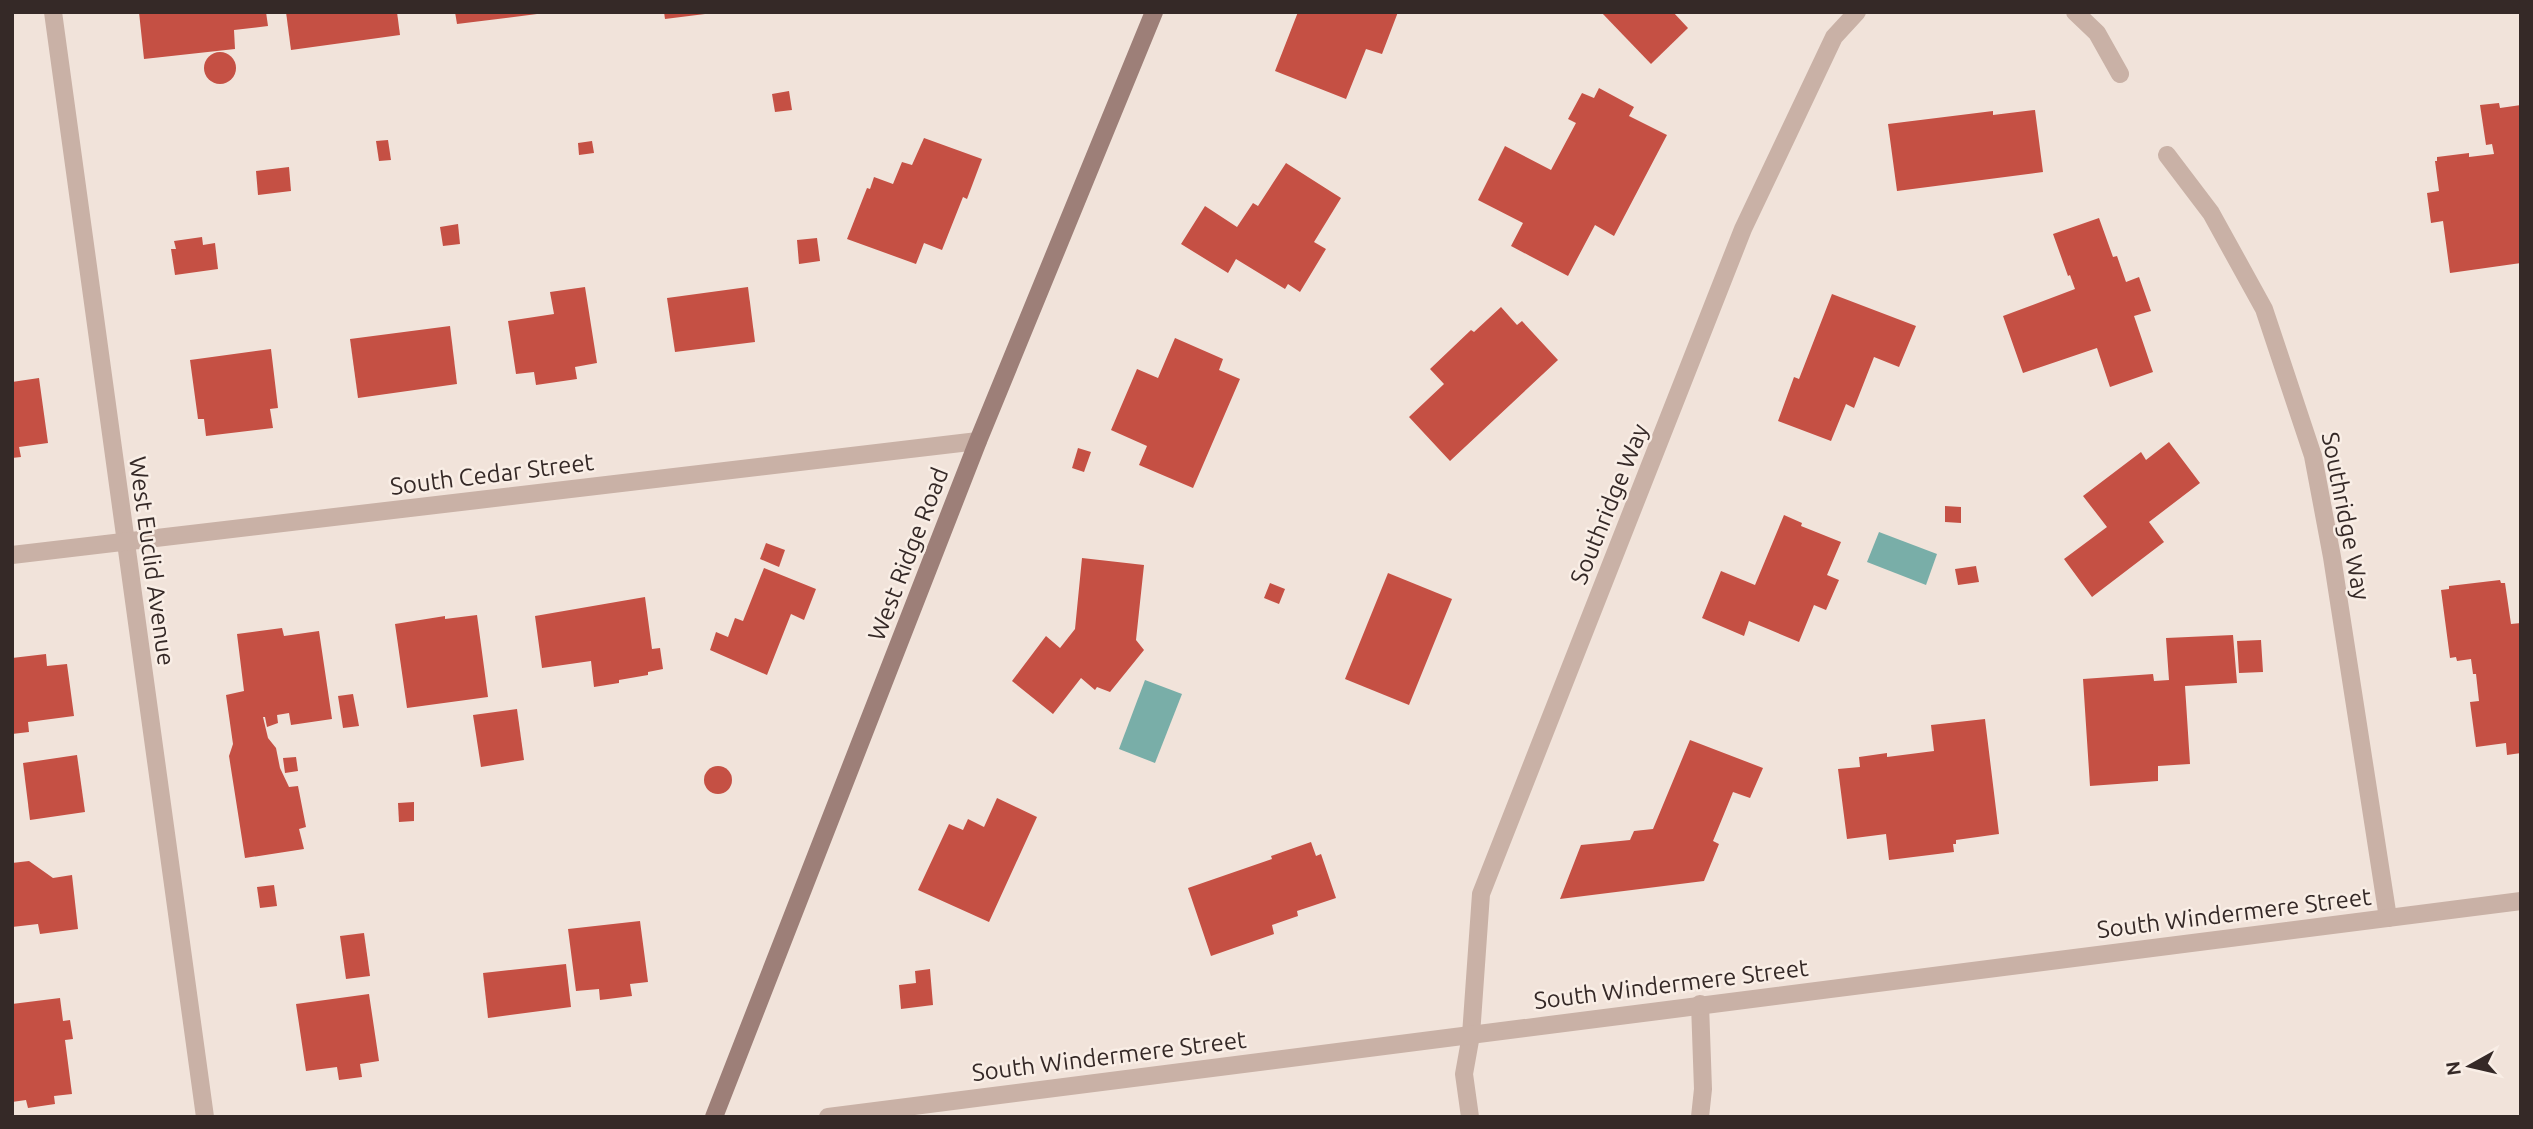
<svg xmlns="http://www.w3.org/2000/svg" width="2533" height="1129" font-family="Ubuntu,sans-serif">
  <style>
    .water { fill: #79aea8 }
    .building { fill: #c55044 }
    .lines { fill: none; stroke-linecap: round; stroke-linejoin: round }
    .lane { stroke: #c9b1a6; stroke-width: 18 }
    .street { stroke: #c9b1a6; stroke-width: 18 }
    .secondary { stroke: #9d7f78; stroke-width: 18 }
    .labels { text-anchor: middle; dominant-baseline: central; stroke-width: 5; stroke-linejoin: round; paint-order: stroke }
    .street-label { font-size: 24px; fill: #352927; stroke: #f9eee6 }
  </style>
  <rect width="100%" height="100%" fill="#f1e3da"/>
  <g class="water">
    <path d="M1879 532 1937 554 1926 585 1867 562Z"/>
    <path d="M1145 680 1182 694 1155 763 1119 749Z"/>
  </g>
  <g class="building">
    <path d="M139 12H266L268 26 234 30 235 49 144 59Z"/>
    <path d="M286 12H397L400 35 291 50Z"/>
    <path d="M455 12H537V14L457 24Z"/>
    <path d="M664 12H705V14L665 19Z"/>
    <path d="M1298 12H1398L1382 54 1366 49 1346 99 1275 71Z"/>
    <path d="M1601 12H1673L1688 28 1651 64Z"/>
    <circle cx="220" cy="68" r="16"/>
    <path d="M1599 88 1634 107 1629 116 1667 135 1614 236 1595 225 1568 276 1511 246 1523 223 1478 200 1505 146 1551 170 1576 123 1568 119 1582 93 1594 98Z"/>
    <path d="M789 91 792 110 775 112 772 94Z"/>
    <path d="M2499 103 2500 108 2521 105V263L2450 273 2443 221 2431 223 2427 193 2439 191 2435 161H2437V157L2469 153V157L2494 154 2492 144 2486 145 2480 105Z"/>
    <path d="M2035 110 2043 172 1897 191 1888 124 1993 111V115Z"/>
    <path d="M924 138 982 159 967 199 963 197 942 250 924 243 916 264 847 239 867 188 870 189 874 177 893 184 902 162 912 165Z"/>
    <path d="M388 140 391 160 379 161 376 141Z"/>
    <path d="M592 141 594 153 579 155 578 143Z"/>
    <path d="M1286 163 1341 198 1314 242 1326 249 1300 292 1288 284 1285 289 1236 259 1228 273 1181 244 1205 206 1237 227 1253 203 1258 206Z"/>
    <path d="M289 167 291 191 258 195 256 171Z"/>
    <path d="M2099 218 2113 257 2117 256 2126 282 2139 277 2151 311 2134 316 2153 372 2110 387 2097 348 2023 373 2003 316 2075 289 2070 275 2068 276 2053 234Z"/>
    <path d="M458 224 460 244 443 246 440 227Z"/>
    <path d="M202 237 203 245 215 243 218 269 175 275 171 249H176L174 241Z"/>
    <path d="M817 238 820 261 799 264 797 240Z"/>
    <path d="M585 287 597 363 575 367 577 379 536 385 534 372 516 374 508 321 554 314 550 292Z"/>
    <path d="M748 287 755 342 675 352 667 298Z"/>
    <path d="M1832 294 1916 326 1899 367 1874 357 1854 408 1846 404 1831 441 1778 421 1794 377 1799 379Z"/>
    <path d="M1501 307 1517 325 1522 321 1558 360 1450 461 1409 417 1444 384 1430 369 1471 330 1474 332Z"/>
    <path d="M450 326 457 384 358 398 350 339Z"/>
    <path d="M1175 338 1223 359 1219 370 1240 379 1193 488 1139 465 1147 446 1111 430 1137 369 1158 378Z"/>
    <path d="M271 349 278 408 270 409 273 428 206 436 204 419H198L190 360Z"/>
    <path d="M39 378 48 443 19 447 21 457 12 458V382Z"/>
    <path d="M2169 442 2200 483 2149 522 2164 542 2092 597 2064 559 2107 527 2083 496 2141 452 2146 460Z"/>
    <path d="M1078 448 1091 452 1084 472 1072 468Z"/>
    <path d="M1945 506 1961 507V523L1945 522Z"/>
    <path d="M1784 515 1802 523 1801 526 1841 542 1827 575 1839 580 1826 610 1814 605 1799 642 1749 621 1744 636 1702 618 1721 571 1755 585Z"/>
    <path d="M766 543 785 550 779 567 760 559Z"/>
    <path d="M1082 558 1144 565 1136 640 1144 650 1110 692 1097 687 1095 690 1081 678 1053 714 1012 681 1046 636 1060 648 1075 629Z"/>
    <path d="M1976 566 1979 582 1958 585 1955 569Z"/>
    <path d="M764 568 816 589 804 620 791 614 767 675 710 650 716 632 728 637 735 618 743 621Z"/>
    <path d="M1388 573 1452 599 1409 705 1345 679Z"/>
    <path d="M2500 580 2501 583H2505L2511 624 2521 623V753L2507 755 2506 743 2476 747 2470 702 2479 701 2476 674H2473L2471 659 2457 661 2456 657 2450 658 2441 590 2449 589V586Z"/>
    <path d="M1270 583 1285 589 1279 604 1264 598Z"/>
    <path d="M645 597 652 649 660 648 663 669 648 672V675L619 680V683L594 687 591 661 542 668 535 616Z"/>
    <path d="M477 615 488 697 407 708 395 624 445 616V619Z"/>
    <path d="M282 628 284 636 319 631 332 719 291 725 289 713 277 715 278 723 267 727 265 717H263L268 738 276 748 280 768 289 787 298 786 306 827 299 829 304 849 245 858 229 756 233 744 226 695 244 691 237 634Z"/>
    <path d="M2233 635 2237 683 2185 686 2190 764 2158 766V781L2090 786 2083 679 2153 674 2154 681 2169 680 2166 638Z"/>
    <path d="M2261 640 2263 672 2239 673 2237 641Z"/>
    <path d="M46 654 47 666 67 664 74 716 28 722 29 732 12 734V658Z"/>
    <path d="M353 694 359 726 343 728 338 696Z"/>
    <path d="M517 709 524 760 481 767 473 715Z"/>
    <path d="M1985 719 1999 834 1956 840V844H1953L1954 852 1889 860 1886 834 1847 839 1838 769 1860 767 1859 757 1887 753V757L1934 751 1931 725Z"/>
    <path d="M1690 740 1763 768 1750 798 1733 792 1713 841 1719 844 1704 881 1560 899 1581 845 1630 840 1634 831 1653 829Z"/>
    <path d="M77 755 85 812 30 820 23 763Z"/>
    <path d="M296 757 298 771 285 773 283 758Z"/>
    <circle cx="718" cy="780" r="14"/>
    <path d="M997 798 1037 817 989 922 918 890 949 824 963 830 968 819 984 827Z"/>
    <path d="M414 802V821L399 822 398 803Z"/>
    <path d="M1311 842 1316 856 1321 854 1336 898 1297 911 1298 916 1272 925 1274 934 1211 956 1188 888 1272 859 1271 856Z"/>
    <path d="M29 861 53 878 72 875 78 929 40 934 38 924 12 927V863Z"/>
    <path d="M274 885 277 906 260 908 257 887Z"/>
    <path d="M640 921 648 982 630 984 632 996 600 1000 599 989 576 991 568 929Z"/>
    <path d="M364 933 370 976 346 979 340 936Z"/>
    <path d="M566 964 571 1007 488 1018 483 973Z"/>
    <path d="M930 969 933 1005 901 1009 899 985 916 983 915 971Z"/>
    <path d="M369 994 379 1061 360 1064 362 1077 339 1080 337 1067 306 1071 296 1004Z"/>
    <path d="M60 998 63 1021 70 1020 73 1039 65 1040 72 1094 54 1096 55 1104 28 1108 26 1100 12 1102V1004Z"/>
  </g>
  <g class="lines">
    <g class="lane">
      <path d="M1470 1117 1464 1074 1471 1035"/>
      <path d="M1700 1117 1703 1089 1700 1004"/>
    </g>
    <g class="street">
      <path d="M53 12 205 1117"/>
      <path d="M2075 12 2097 33 2120 74"/>
      <path d="M2167 155 2211 213 2264 309 2313 456 2332 557 2388 918"/>
      <path d="M12 555 978 441"/>
      <path d="M1471 1035 1481 894 1743 229 1834 37 1857 12"/>
      <path d="M828 1117 2521 901"/>
    </g>
    <path class="secondary" d="M714 1117 978 441 1154 12"/>
  </g>
  <g class="labels">
    <g class="street-label">
      <text transform="translate(492 474) rotate(-7)">South Cedar Street</text>
      <text transform="translate(1609 504) rotate(-68)">Southridge Way</text>
      <text transform="translate(2346 516) rotate(79)">Southridge Way</text>
      <text transform="translate(908 554) rotate(-69)">West Ridge Road</text>
      <text transform="translate(152 561) rotate(82)">West Euclid Avenue</text>
      <text transform="translate(2234 913) rotate(-7)">South Windermere Street</text>
      <text transform="translate(1671 984) rotate(-7)">South Windermere Street</text>
      <text transform="translate(1109 1056) rotate(-7)">South Windermere Street</text>
    </g>
  </g>
  <rect width="2533" height="1129" fill="none" stroke="#352927" stroke-width="28"/>
  <g transform="translate(2470 1066) rotate(262)" stroke="#f9eee6" stroke-width="5" paint-order="stroke">
  <path d="M0-5L12 26L0 18L-12 26Z" fill="#352927"/>
  <text y="-10" font-size="19" font-weight="bold" text-anchor="middle" fill="#352927">N</text>
  </g>
</svg>
